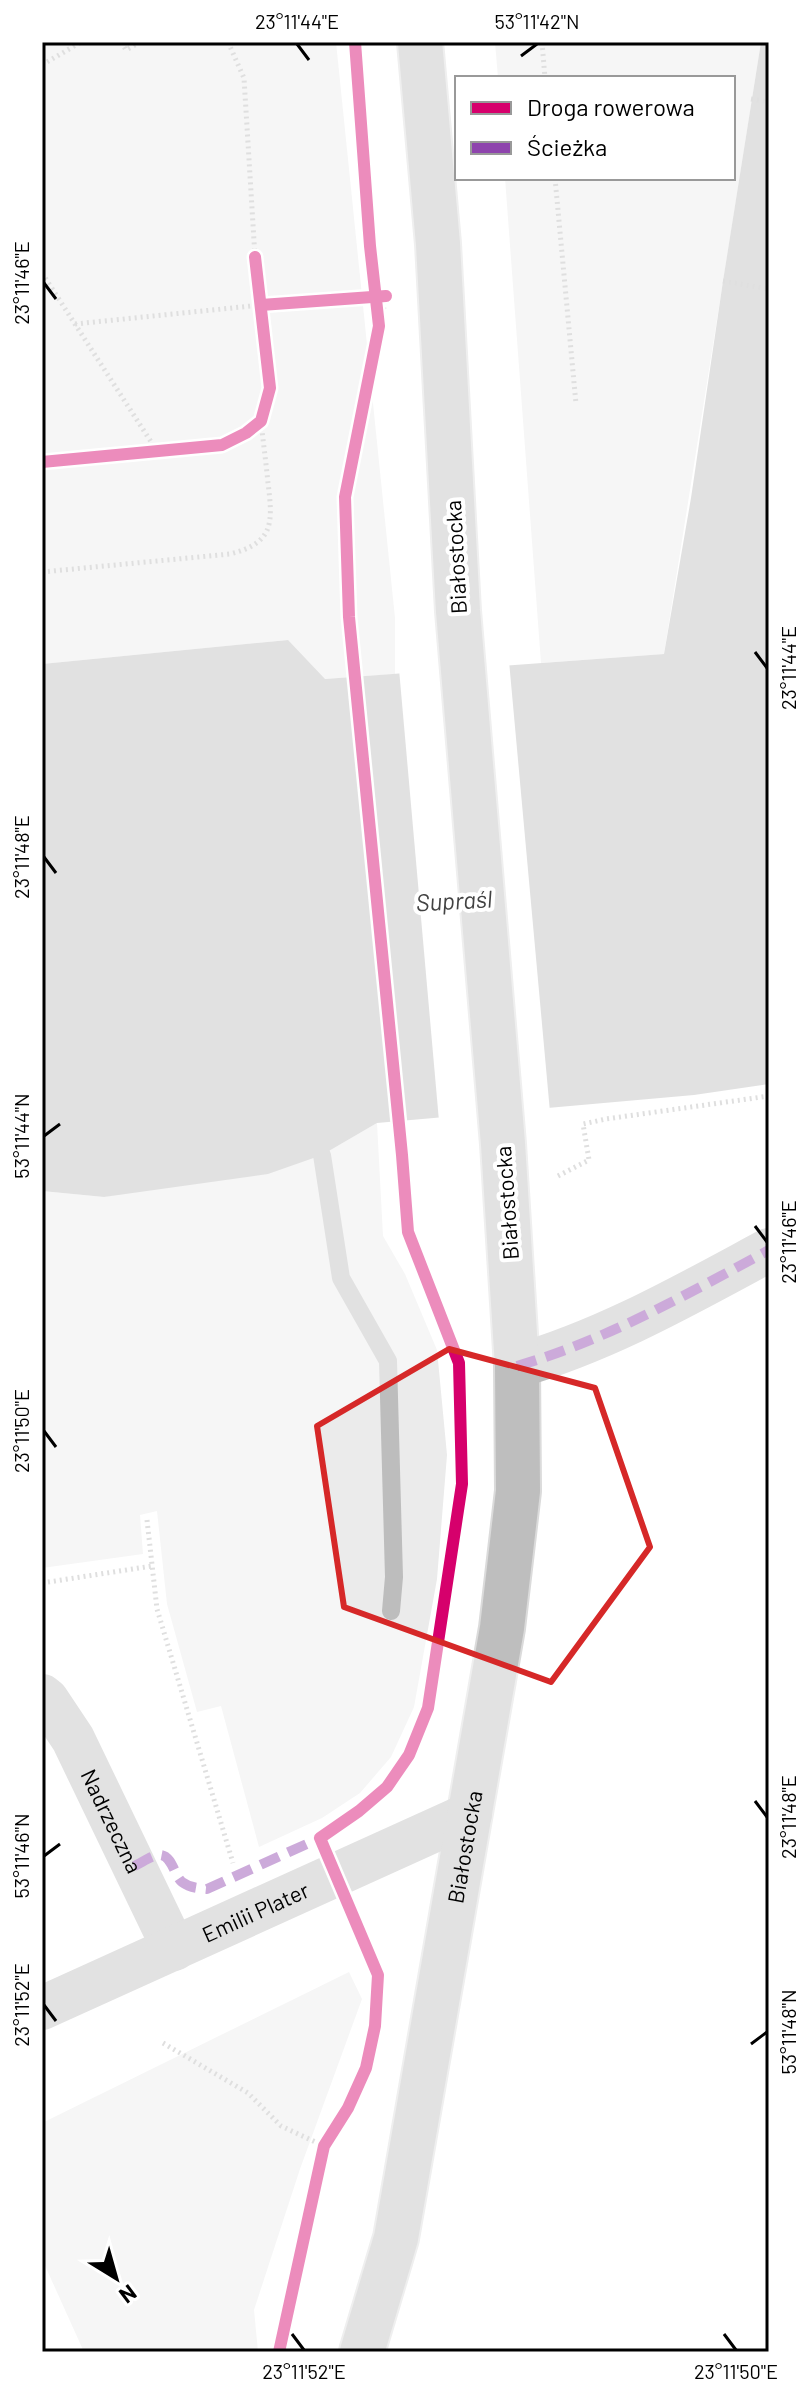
<svg xmlns="http://www.w3.org/2000/svg" width="811" height="2394" font-family="Barlow,sans-serif">
  <style>
    .green { fill: #ebebeb }
    .water { fill: #bdbdbd }
    .pier { fill: #fff }
    .lines { fill: none; stroke-linecap: round; stroke-linejoin: round }
    .stream { stroke: #bdbdbd; stroke-width: 18 }
    .major-casing { stroke: #dbdbdb; stroke-width: 48 }
    .path { stroke: #b9b9b9; stroke-width: 5; stroke-dasharray: 2 4; stroke-linecap: butt }
    .minor { stroke: #bebebe; stroke-width: 44 }
    .major { stroke: #bebebe; stroke-width: 44 }
    .quiet { stroke: #8e44ad; stroke-width: 10; stroke-dasharray: 20 10; stroke-linecap: butt }
    .cycleway-casing { stroke: #fff; stroke-width: 17 }
    .cycleway { stroke: #d6006c; stroke-width: 12 }
    .marked { fill: none; stroke: #d62828; stroke-width: 6; stroke-linejoin: round }
    .ticks { fill: none; stroke: #000; stroke-width: 3 }
    .labels { text-anchor: middle; dominant-baseline: central; stroke-width: 8; stroke-linejoin: round; paint-order: stroke }
    .street-label { font-size: 22px; fill: #000; stroke: #fff }
    .water-label { font-size: 24px; font-style: italic; fill: #424242; stroke: #fff }
    .neatline { fill: none; stroke: #000; stroke-width: 3 }
    .ticks-label { font-size: 20px; text-anchor: middle; fill: #000 }
  </style>
  <rect width="100%" height="100%" fill="#fff"/>
  <g class="green">
    <path d="M42 42H336L395 618V674L324 679 287 640 42 664Z"/>
    <path d="M495 42H761L664 654 541 663 505 178H733V78H498Z"/>
    <path d="M377 1123 383 1236 405 1274 437 1350 447 1455 437 1579 414 1707 391 1757 360 1793 322 1818 259 1847 221 1706 197 1712 167 1604 157 1511 140 1515 143 1554 42 1568V1191L104 1197 322 1155Z"/>
    <path d="M349 1972 362 1999 300 2169 254 2310 258 2352H84L42 2259V2123Z"/>
  </g>
  <path class="water" d="M761 42H769V1084L694 1095 377 1123 322 1155 268 1174 104 1197 42 1191V664L288 640 325 679 664 654 691 498 723 281Z"/>
  <path class="pier" d="M509 661 550 1112 439 1121 399 669Z"/>
  <g class="lines">
    <path class="stream" d="M322 1155 341 1278 388 1361 394 1577 391 1611"/>
    <g class="major-casing">
      <g id="major">
        <path id="s3" d="M362 2352 396 2238 502 1628 518 1491 517 1366 503 1144 458 611 438 244 420 42"/>
      </g>
    </g>
    <g class="path">
      <path d="M121 42 126 50 140 42"/>
      <path d="M228 42 244 78 255 257"/>
      <path d="M542 42 545 78"/>
      <path d="M42 65 81 42"/>
      <path d="M751 99 769 102"/>
      <path d="M555 178 576 404"/>
      <path d="M42 273 157 451"/>
      <path d="M723 281 769 289"/>
      <path d="M75 324 261 305"/>
      <path d="M379 326 384 307"/>
      <path d="M42 572 230 554C274 543 273 523 268 483 266 462 263 441 261 421"/>
      <path d="M558 1176 589 1160 583 1124 606 1119 769 1096"/>
      <path d="M147 1520 157 1609 233 1863"/>
      <path d="M42 1583 152 1566"/>
      <path d="M163 2043 248 2093 281 2126 324 2146"/>
    </g>
    <g class="minor">
      <path d="M517 1366C607 1340 687 1294 769 1250"/>
      <path id="s1" d="M42 1696 47 1700 73 1739 174 1949"/>
      <path id="s2" d="M42 2008 470 1814"/>
    </g>
    <use href="#major" class="major"/>
    <g class="quiet">
      <path d="M517 1366C607 1340 687 1294 769 1250"/>
      <path d="M134 1866C141 1863 151 1856 158 1855 172 1853 174 1876 182 1882 190 1888 198 1888 207 1889L320 1838"/>
    </g>
    <g class="cycleway-casing">
      <g id="cycleway">
        <path d="M261 305 386 296"/>
        <path d="M42 462 222 445 246 433 261 421 270 388 255 257"/>
        <path d="M279 2352 324 2146 348 2108 366 2068 375 2026 378 1975 320 1838 359 1811 387 1787 409 1755 428 1708 462 1484 459 1363 408 1232 402 1155 349 617 345 497 379 326 370 246 355 42"/>
      </g>
    </g>
    <use href="#cycleway" class="cycleway"/>
  </g>
  <path d="M0 0H811V2394H0ZM449 1349 595 1388 650 1547 551 1682 344 1607 317 1426Z" fill="#fff" fill-opacity=".55" fill-rule="evenodd"/>
  <path class="marked" d="M449 1349 595 1388 650 1547 551 1682 344 1607 317 1426Z"/>
  <path class="ticks" d="M297 44 309 60M521 56 537 44M44 283 56 299M755 652 767 668M44 857 56 873M44 1136 60 1124M755 1226 767 1242M44 1431 56 1447M755 1801 767 1817M44 1856 60 1844M44 2005 56 2021M751 2044 767 2032M292 2334 304 2350M724 2334 736 2350"/>
  <g class="labels">
    <g class="street-label">
      <text transform="translate(455 557) rotate(-93)">Białostocka</text>
      <text transform="translate(506 1203) rotate(-94)">Białostocka</text>
      <text stroke="none"><textPath href="#s1" startOffset="144">Nadrzeczna</textPath></text>
      <text stroke="none"><textPath href="#s3" startOffset="516">Białostocka</textPath></text>
      <text stroke="none"><textPath href="#s2" startOffset="234">Emilii Plater</textPath></text>
    </g>
    <g class="water-label">
      <text transform="translate(454 900) rotate(-3)">Supraśl</text>
    </g>
  </g>
  <rect width="811" height="2394" fill="none" stroke="#ffffff" stroke-width="88"/>
  <rect x="455" y="76" width="280" height="104" fill="#ffffff" stroke="#999999" stroke-width="2"/>
  <rect x="471" y="102" width="40" height="12" fill="#d6006c" stroke="#999999" stroke-width="2"/>
  <text x="527" y="116" font-size="24" fill="#000000">Droga rowerowa</text>
  <rect x="471" y="142" width="40" height="12" fill="#8e44ad" stroke="#999999" stroke-width="2"/>
  <text x="527" y="156" font-size="24" fill="#000000">Ścieżka</text>
  <g transform="translate(116 2278) rotate(143)" stroke="#ffffff" stroke-width="6" paint-order="stroke">
  <path d="M0-6L14 30L0 20L-14 30Z" fill="#000000"/>
  <text y="-12" font-size="22" font-weight="bold" text-anchor="middle" fill="#000000">N</text>
  </g>
  <rect x="44" y="44" width="723" height="2306" class="neatline"/>
  <g class="ticks-label">
    <text x="297" y="29">23°11'44"E</text>
    <text x="537" y="29">53°11'42"N</text>
    <text transform="translate(22 283) rotate(-90)" y="7">23°11'46"E</text>
    <text transform="translate(789 668) rotate(-90)" y="7">23°11'44"E</text>
    <text transform="translate(22 857) rotate(-90)" y="7">23°11'48"E</text>
    <text transform="translate(22 1136) rotate(-90)" y="7">53°11'44"N</text>
    <text transform="translate(789 1242) rotate(-90)" y="7">23°11'46"E</text>
    <text transform="translate(22 1431) rotate(-90)" y="7">23°11'50"E</text>
    <text transform="translate(789 1817) rotate(-90)" y="7">23°11'48"E</text>
    <text transform="translate(22 1856) rotate(-90)" y="7">53°11'46"N</text>
    <text transform="translate(22 2005) rotate(-90)" y="7">23°11'52"E</text>
    <text transform="translate(789 2032) rotate(-90)" y="7">53°11'48"N</text>
    <text x="304" y="2379">23°11'52"E</text>
    <text x="736" y="2379">23°11'50"E</text>
  </g>
</svg>
